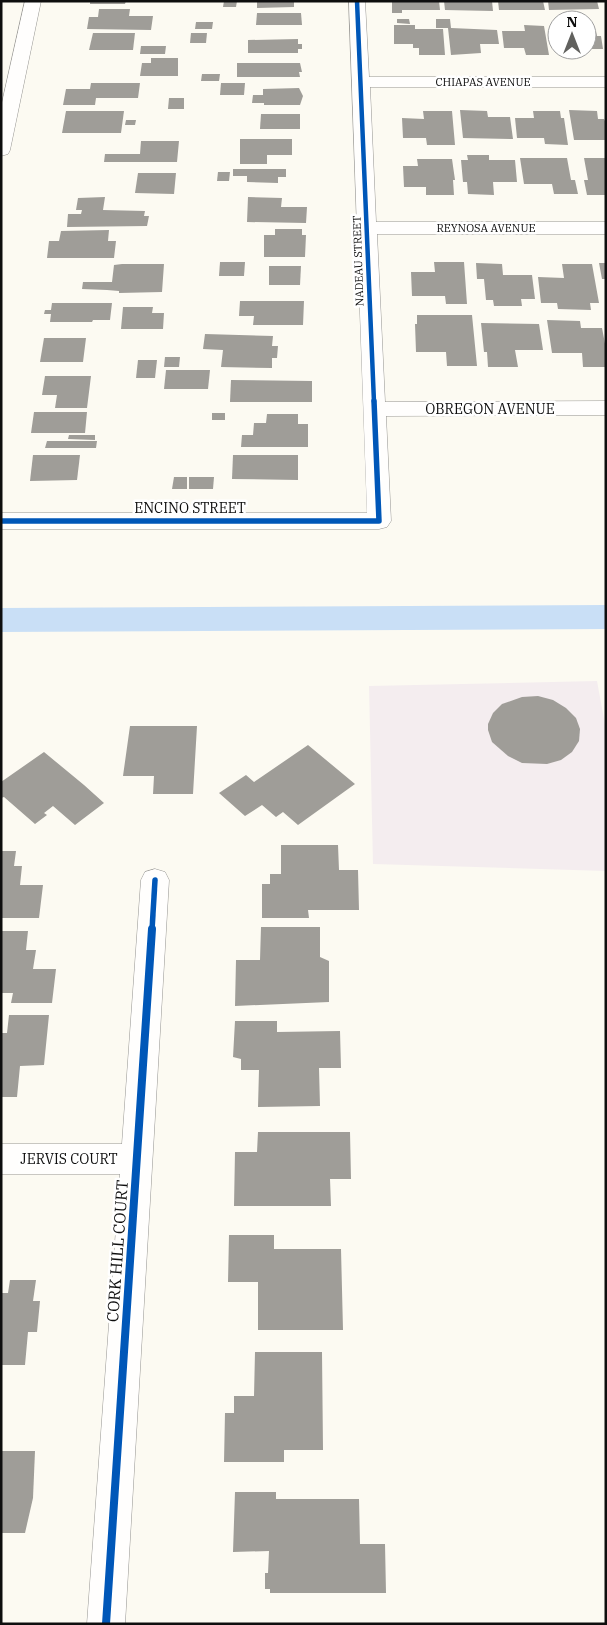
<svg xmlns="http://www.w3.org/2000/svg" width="607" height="1625" font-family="'IBM Plex Serif',serif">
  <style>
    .industrial { fill: #f4edef }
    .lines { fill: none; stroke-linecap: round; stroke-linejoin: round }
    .canal { fill: #c9dff6; fill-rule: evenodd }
    .building { fill: #9f9d98 }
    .street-casing { stroke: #959491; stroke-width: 1 }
    .street { fill: #fffefd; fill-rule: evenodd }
    .cycleway-far2-casing { stroke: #fff; stroke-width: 6 }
    .cycleway-far1-casing { stroke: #fff; stroke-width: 9 }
    .cycleway-casing { stroke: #fff; stroke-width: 11 }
    .cycleway-far2 { stroke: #0057b8; stroke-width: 4.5 }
    .cycleway-far1 { stroke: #0057b8; stroke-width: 5.5 }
    .cycleway { stroke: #0057b8; stroke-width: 8 }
    .labels { text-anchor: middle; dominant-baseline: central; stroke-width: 5; stroke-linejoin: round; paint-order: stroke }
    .far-street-label { font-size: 11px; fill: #0e0e0e; stroke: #fff }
    .street-label { font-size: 14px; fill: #0e0e0e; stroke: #fff }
    .near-street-label { font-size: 16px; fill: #0e0e0e; stroke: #fff }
  </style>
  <rect width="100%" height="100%" fill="#fcfaf2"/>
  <path class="industrial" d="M597 681 606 730V871L373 864 369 686Z"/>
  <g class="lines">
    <path class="canal" d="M606 605V629L1 632V608Z"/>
  </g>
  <g class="building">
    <path d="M90 1H126L125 4H90Z"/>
    <path d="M224 1H237L236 7H223Z"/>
    <path d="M257 1H294V7L257 8Z"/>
    <path d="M392 1H439L440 10H402V13H392Z"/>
    <path d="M444 1H492L493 11 445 10Z"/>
    <path d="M498 1H543L545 10H499Z"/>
    <path d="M548 1H597L599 9 549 10Z"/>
    <path d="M99 9H130L129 16H153L151 30 87 29 89 17H98Z"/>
    <path d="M257 13H301L302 25H256Z"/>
    <path d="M397 19H409L410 24 397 23Z"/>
    <path d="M436 19H450L451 28 497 30 499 44H480L481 53 451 55 448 28H436Z"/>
    <path d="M196 22H213L212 29H195Z"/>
    <path d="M394 25H415V29H443L445 55H419V48H413V44H394Z"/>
    <path d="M524 25 544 26 549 55H526L524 48H504L502 31H525Z"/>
    <path d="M587 32H596L597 36H601L603 49H587Z"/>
    <path d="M93 33H135L133 50H89Z"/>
    <path d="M191 33H207L206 43H190Z"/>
    <path d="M298 39V44H302V49H298V53H248V40Z"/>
    <path d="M141 46H166L165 54H140Z"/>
    <path d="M558 50H584L585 55H559Z"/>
    <path d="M151 58H178V76H140L142 63H151Z"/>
    <path d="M237 63H300L302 72H299L300 77H237Z"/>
    <path d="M202 74H220L219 81H201Z"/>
    <path d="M91 83H140L138 98H96L95 105H63L66 89H90Z"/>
    <path d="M221 83H245L244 95H220Z"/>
    <path d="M299 88 303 96 300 105H264V103H252L253 95H263V89Z"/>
    <path d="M169 98H184V109H168Z"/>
    <path d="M460 110 487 111 488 117H510L513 139 463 138Z"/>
    <path d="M569 110 597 111 598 119H604L606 123V140H574Z"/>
    <path d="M66 111H124L121 133H62Z"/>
    <path d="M423 111H452L455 145H427L426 138H403L402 118 424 119Z"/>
    <path d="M533 111H560L561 118H564L568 145 545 144 544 138H517L515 118H534Z"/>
    <path d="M261 114H300V129H260Z"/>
    <path d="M126 120H136L135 125H125Z"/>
    <path d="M240 139H292V155H267V164H240Z"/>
    <path d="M141 141H179L177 162H104L105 154H140Z"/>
    <path d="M467 155H489V160H515L517 182H493L494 195 468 194 467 182H463L461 160H468Z"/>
    <path d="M520 158H567L571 180H575L578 194H554L552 184H524Z"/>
    <path d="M584 158H606V195H587L584 180H588Z"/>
    <path d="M417 159H452L455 180H453L454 195H426V187H404L403 166H418Z"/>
    <path d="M233 169H286V177H278V183L247 182V176H233Z"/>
    <path d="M218 172H230L229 181H217Z"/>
    <path d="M138 173H176L174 194 135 193Z"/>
    <path d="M105 197 103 210 145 211 144 216H149L147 226 67 227 68 214H81L82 210H76L78 198Z"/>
    <path d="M248 197 282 198 281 207H307L306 223 247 222Z"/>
    <path d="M275 229H302V235H306L305 257H264V235H275Z"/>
    <path d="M109 230 108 241H116L114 258H47L49 241H59L61 231Z"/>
    <path d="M220 262H245L244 276H219Z"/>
    <path d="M434 262H464L467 304H446L445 296H412L411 272H435Z"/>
    <path d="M476 263 502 264 503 275H532L535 299H521L522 306H494L493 300H486L484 279H477Z"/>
    <path d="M599 263H606V279H602Z"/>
    <path d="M122 264H164L162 292 119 293V291L107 290 82 289 83 282H112L114 265Z"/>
    <path d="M562 264H592L599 303H590L591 310 558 309 557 303H541L538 277 564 278Z"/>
    <path d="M269 266H301L300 285H269Z"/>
    <path d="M240 301H304L303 325H253L254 316H239Z"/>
    <path d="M52 303H112L110 320H93L92 322H50L51 314H44L45 310H51Z"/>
    <path d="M123 307H153L152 313H164L163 329H121Z"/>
    <path d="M417 315H472L477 366H447L446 352H416L415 324H417Z"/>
    <path d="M547 320 580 321 581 328H602L606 349V367H583L582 353H552Z"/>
    <path d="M481 323 539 324 543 350H515L518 367H488L487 352H484Z"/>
    <path d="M205 334 273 336 272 346H278L277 358H272V368L221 367 223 350 203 349Z"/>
    <path d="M44 338H86L83 362H40Z"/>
    <path d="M165 357H180L179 367H164Z"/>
    <path d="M138 360H157L155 378H136Z"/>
    <path d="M166 370H210L208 389H164Z"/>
    <path d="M45 376H91L87 408H55L57 395H42Z"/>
    <path d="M231 380 312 381V402H230Z"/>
    <path d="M34 412H87L85 433H31Z"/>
    <rect x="212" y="413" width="13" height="7"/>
    <path d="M267 414H298V424H308V447H241L242 435H253L254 423H266Z"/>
    <path d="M69 435H95V440L68 439Z"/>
    <path d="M47 441H97L96 448H45Z"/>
    <path d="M33 455H80L77 480 30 481Z"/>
    <path d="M233 455H298V480L232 479Z"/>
    <path d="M174 477H187V489H172Z"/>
    <path d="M189 477H214L213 489H189Z"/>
    <path d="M538 696 553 700 566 708 576 718 580 729 579 741 572 752 561 760 547 764 522 763 508 756 492 742 488 730V724L493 713 502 704 522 697Z"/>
    <path d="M130 726H197L193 794H153L154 776H123Z"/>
    <path d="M308 745 355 784 298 825 283 812 276 817 262 805 245 816 219 793 246 775 254 782Z"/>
    <path d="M44 752 84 785 104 803 75 825 53 806 44 813 47 815 35 824 4 797 1 798V782Z"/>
    <path d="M281 845H338L339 870H358L359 910H308L309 918H262V884H270V874H281Z"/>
    <path d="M1 851H16L14 866H22L20 885H43L39 918H1Z"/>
    <path d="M261 927H320V957L329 961V1002L235 1006 236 960H260Z"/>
    <path d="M1 931H28L26 950H36L33 969H56L52 1003H11L13 993H1Z"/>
    <path d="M9 1015H49L44 1065 20 1066 17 1097H1V1033H7Z"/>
    <path d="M235 1021H277V1032L340 1031 341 1068H319L320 1106 258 1107 259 1070H241V1059L233 1057Z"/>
    <path d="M258 1132H350L351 1179H330L331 1206H234L235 1152H257Z"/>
    <path d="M229 1235H274V1249H341L343 1330H258V1282H228Z"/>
    <path d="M10 1280H36L33 1301H40L37 1332H28L25 1365H1V1293H8Z"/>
    <path d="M255 1352H322L323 1450H284V1462H224L225 1413H234V1396H254Z"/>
    <path d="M1 1451H35L33 1498 25 1533H1Z"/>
    <path d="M235 1492H276V1499H359L360 1544H385L386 1593H270V1589H265V1573H268L269 1551 233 1552Z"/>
  </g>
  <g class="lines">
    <g class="street-casing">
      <g id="street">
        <path d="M25 1H41L10 150 8 154 1 156V107Z"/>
        <path d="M349 1H365L369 77H606V87H370L376 222H606V234H377L385 402 606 401V415L386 416 391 521 387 527 379 529H1V513H367Z"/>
        <path d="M155 869 165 872 169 880 125 1624H87L120 1174H1V1144H122L141 880 145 872Z"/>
      </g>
    </g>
    <use href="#street" class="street"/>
    <g class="cycleway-far2-casing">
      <path id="cycleway-far2" d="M357 1 374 402"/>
    </g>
    <g class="cycleway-far1-casing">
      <g id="cycleway-far1">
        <path d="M1 521H379L374 401"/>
        <path d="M152 930 155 880"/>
      </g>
    </g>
    <g class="cycleway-casing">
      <path id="cycleway" d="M106 1624 152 929"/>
    </g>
    <use href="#cycleway-far2" class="cycleway-far2"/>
    <use href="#cycleway-far1" class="cycleway-far1"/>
    <use href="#cycleway" class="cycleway"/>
  </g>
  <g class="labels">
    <g class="far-street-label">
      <text x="483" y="82">CHIAPAS AVENUE</text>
      <text x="486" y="228">REYNOSA AVENUE</text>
      <text transform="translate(358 261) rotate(-92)">NADEAU STREET</text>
    </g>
    <g class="street-label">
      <text x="490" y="409">OBREGON AVENUE</text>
      <text x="190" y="508">ENCINO STREET</text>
      <text x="69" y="1159">JERVIS COURT</text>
    </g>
    <g class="near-street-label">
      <text transform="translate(117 1251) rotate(-86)">CORK HILL COURT</text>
    </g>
  </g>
  <rect width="607" height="1625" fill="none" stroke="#0e0e0e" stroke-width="5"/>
  <g transform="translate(572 35)"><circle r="24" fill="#ffffff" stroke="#9f9f9f"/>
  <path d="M0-4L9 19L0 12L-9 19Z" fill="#61615e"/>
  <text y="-8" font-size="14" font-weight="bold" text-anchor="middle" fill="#0e0e0e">N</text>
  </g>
</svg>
